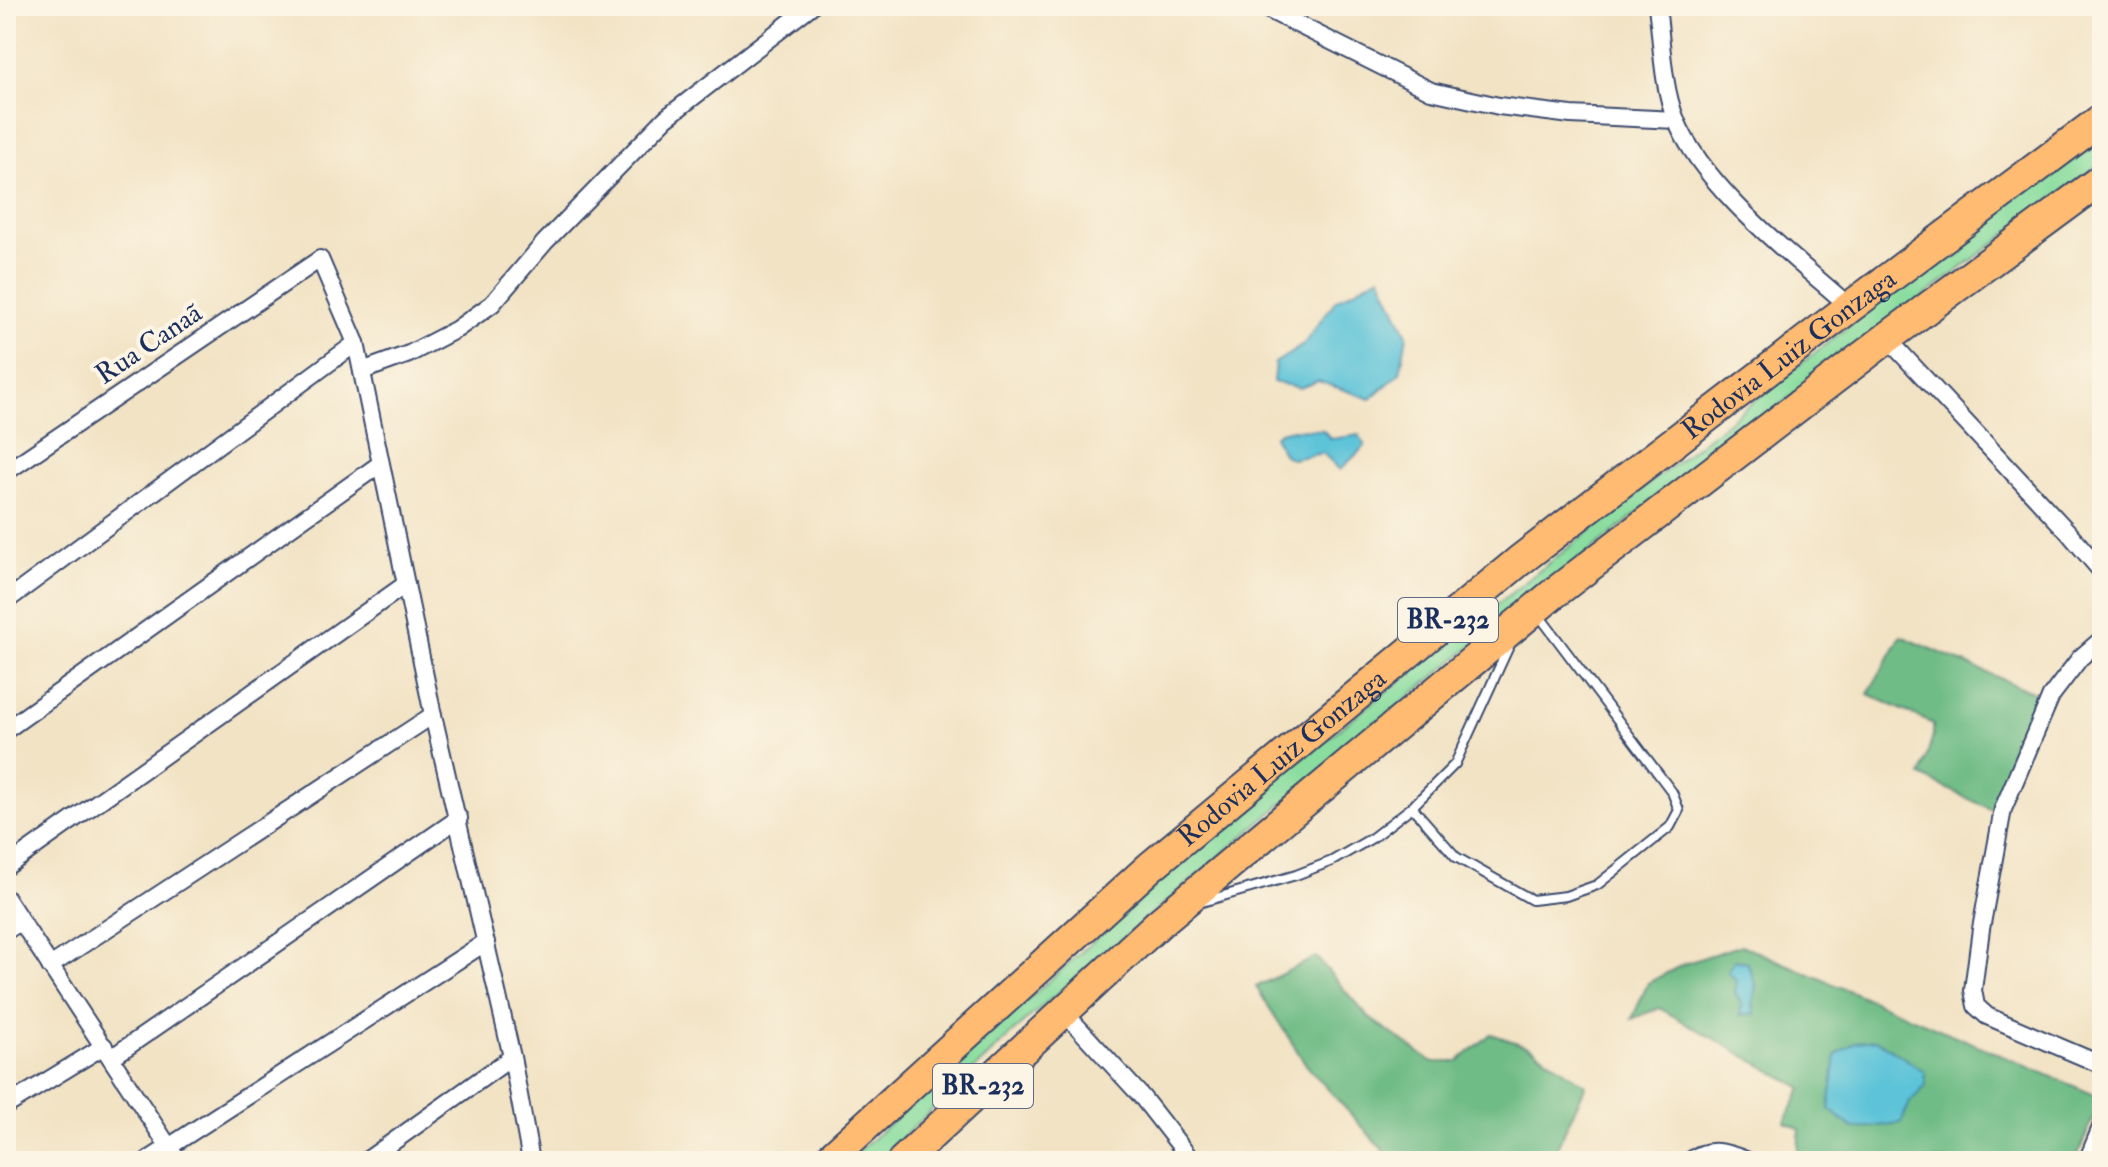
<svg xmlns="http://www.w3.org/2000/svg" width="2108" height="1167" font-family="'IM FELL Double Pica',serif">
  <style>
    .green { fill: #8add9f; stroke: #52867e; stroke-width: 2 }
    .forest { fill: #6fbc86; stroke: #457672; stroke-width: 2 }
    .water { fill: #5bc3d8; stroke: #3b799b; stroke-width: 2 }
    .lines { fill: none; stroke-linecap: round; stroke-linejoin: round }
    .lane-casing { stroke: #3b4a6d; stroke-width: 12 }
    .street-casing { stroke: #3b4a6d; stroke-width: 20 }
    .highway-casing { stroke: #3b4a6d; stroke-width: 34 }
    .lane { stroke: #fff; stroke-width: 8 }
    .street { stroke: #fff; stroke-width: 16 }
    .highway { stroke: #febb71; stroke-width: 30 }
    .labels { text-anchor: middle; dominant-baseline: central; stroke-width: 8; stroke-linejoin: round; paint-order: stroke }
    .shield { fill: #fcf5e5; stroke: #5e6a86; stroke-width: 2 }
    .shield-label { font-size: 26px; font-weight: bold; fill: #1b2f5e }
    .street-label { font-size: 28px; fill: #1b2f5e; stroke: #fcf5e5 }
  </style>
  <rect width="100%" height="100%" fill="#fcf5e5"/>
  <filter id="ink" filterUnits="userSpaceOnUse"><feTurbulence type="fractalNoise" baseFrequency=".0125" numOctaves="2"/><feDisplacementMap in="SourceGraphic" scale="16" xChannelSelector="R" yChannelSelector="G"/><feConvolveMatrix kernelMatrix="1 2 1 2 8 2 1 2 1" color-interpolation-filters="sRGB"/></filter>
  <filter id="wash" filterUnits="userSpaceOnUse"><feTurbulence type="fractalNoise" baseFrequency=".006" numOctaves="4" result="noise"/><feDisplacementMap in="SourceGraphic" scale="32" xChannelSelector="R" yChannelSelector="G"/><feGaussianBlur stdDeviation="1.8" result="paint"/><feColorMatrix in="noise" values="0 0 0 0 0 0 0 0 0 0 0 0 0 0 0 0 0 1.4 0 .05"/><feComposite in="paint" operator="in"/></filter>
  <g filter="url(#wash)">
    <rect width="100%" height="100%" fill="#f2e3c5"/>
    <path class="green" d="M2102 130V162L1664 492 1412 694 1026 1020 878 1161H848L1262 790 1849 326Z"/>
    <g class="forest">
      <path d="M1901 636 2044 697 1992 810 1921 776 1933 736V724L1868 694Z"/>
      <path d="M1741 945 2102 1098 2075 1161H1797L1800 1129 1785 1122 1802 1088 1659 1008 1632 1019 1648 983 1684 964Z"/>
      <path d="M1316 957 1367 1016 1432 1062H1457L1491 1034 1532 1048 1586 1085 1557 1147 1563 1161H1393L1307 1066 1256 987Z"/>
    </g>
    <g class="water">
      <path d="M1380 276 1407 335 1400 373 1371 399 1318 381 1300 388 1273 382 1275 363 1303 345 1336 300Z"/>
      <path d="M1293 429 1323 430 1331 439 1359 435 1365 446 1340 470 1323 453 1292 459 1284 455 1274 436 1280 432Z"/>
      <path d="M1734 960 1747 962 1756 985 1753 1003 1755 1014 1740 1015 1742 1005 1735 993 1737 981 1728 972Z"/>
      <path d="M1877 1040 1924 1071 1926 1086 1910 1102 1901 1123 1854 1129 1829 1109 1836 1055 1855 1042Z"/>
    </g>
  </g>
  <g filter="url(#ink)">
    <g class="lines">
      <g class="lane-casing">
        <g id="lane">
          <path d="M1412 807 1456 857 1532 900 1566 896 1597 885 1670 827 1679 810 1672 792 1538 614"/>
          <path d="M1202 902 1296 875 1332 861 1372 838 1412 807 1455 764 1510 644"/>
        </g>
      </g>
      <g class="street-casing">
        <g id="street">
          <path d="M1261 6 1431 91 1499 106 1571 115 1676 120"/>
          <path d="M1657 6C1662 43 1662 85 1676 120 1704 189 1795 258 1850 307"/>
          <path d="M1887 338 2069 533 2102 572"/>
          <path d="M362 371 409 354 457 329 492 304 545 242 666 118 811 6"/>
          <path d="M6 472 320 259 356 343 433 715 512 1057 531 1161"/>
          <path d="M6 601 356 343"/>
          <path d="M2102 639 2080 658 2051 696 2003 809 1981 929 1973 990 1976 1006 1987 1016 2102 1065"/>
          <path d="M6 730 380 464"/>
          <path d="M6 867 406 584"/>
          <path d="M6 898 178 1161"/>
          <path d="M6 931 21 921"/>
          <path d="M50 966 433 715"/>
          <path d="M1063 1011 1142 1097 1192 1161"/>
          <path d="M111 1058 459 818"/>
          <path d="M6 1106 104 1046"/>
          <path d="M147 1161 486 942"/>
          <path d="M366 1161 512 1057"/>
          <path d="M1690 1161C1708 1146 1727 1152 1748 1161"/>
          <path d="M2087 1161 2102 1125"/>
        </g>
      </g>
      <g class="highway-casing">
        <g id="highway">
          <path id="s1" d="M827 1161 1150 867 1519 561 1850 307 2102 119"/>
          <path d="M903 1161 1158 924 1553 594 1887 338 2102 179"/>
        </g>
      </g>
      <use href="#lane" class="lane"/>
      <use href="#street" class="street"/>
      <use href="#highway" class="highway"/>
    </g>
  </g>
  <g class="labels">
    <g class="shield">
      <rect x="1398" y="598" width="100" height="44" rx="6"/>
      <rect x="933" y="1064" width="100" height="44" rx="6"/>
    </g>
    <g class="shield-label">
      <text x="1448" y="620">BR-232</text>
      <text x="983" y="1086">BR-232</text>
    </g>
    <g class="street-label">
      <text transform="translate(149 344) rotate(-34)">Rua Canaã</text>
      <text stroke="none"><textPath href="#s1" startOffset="1256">Rodovia Luiz Gonzaga</textPath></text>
      <text stroke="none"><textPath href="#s1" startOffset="608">Rodovia Luiz Gonzaga</textPath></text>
    </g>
  </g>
  <rect width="2108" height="1167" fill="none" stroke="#fcf5e5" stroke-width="32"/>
</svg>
